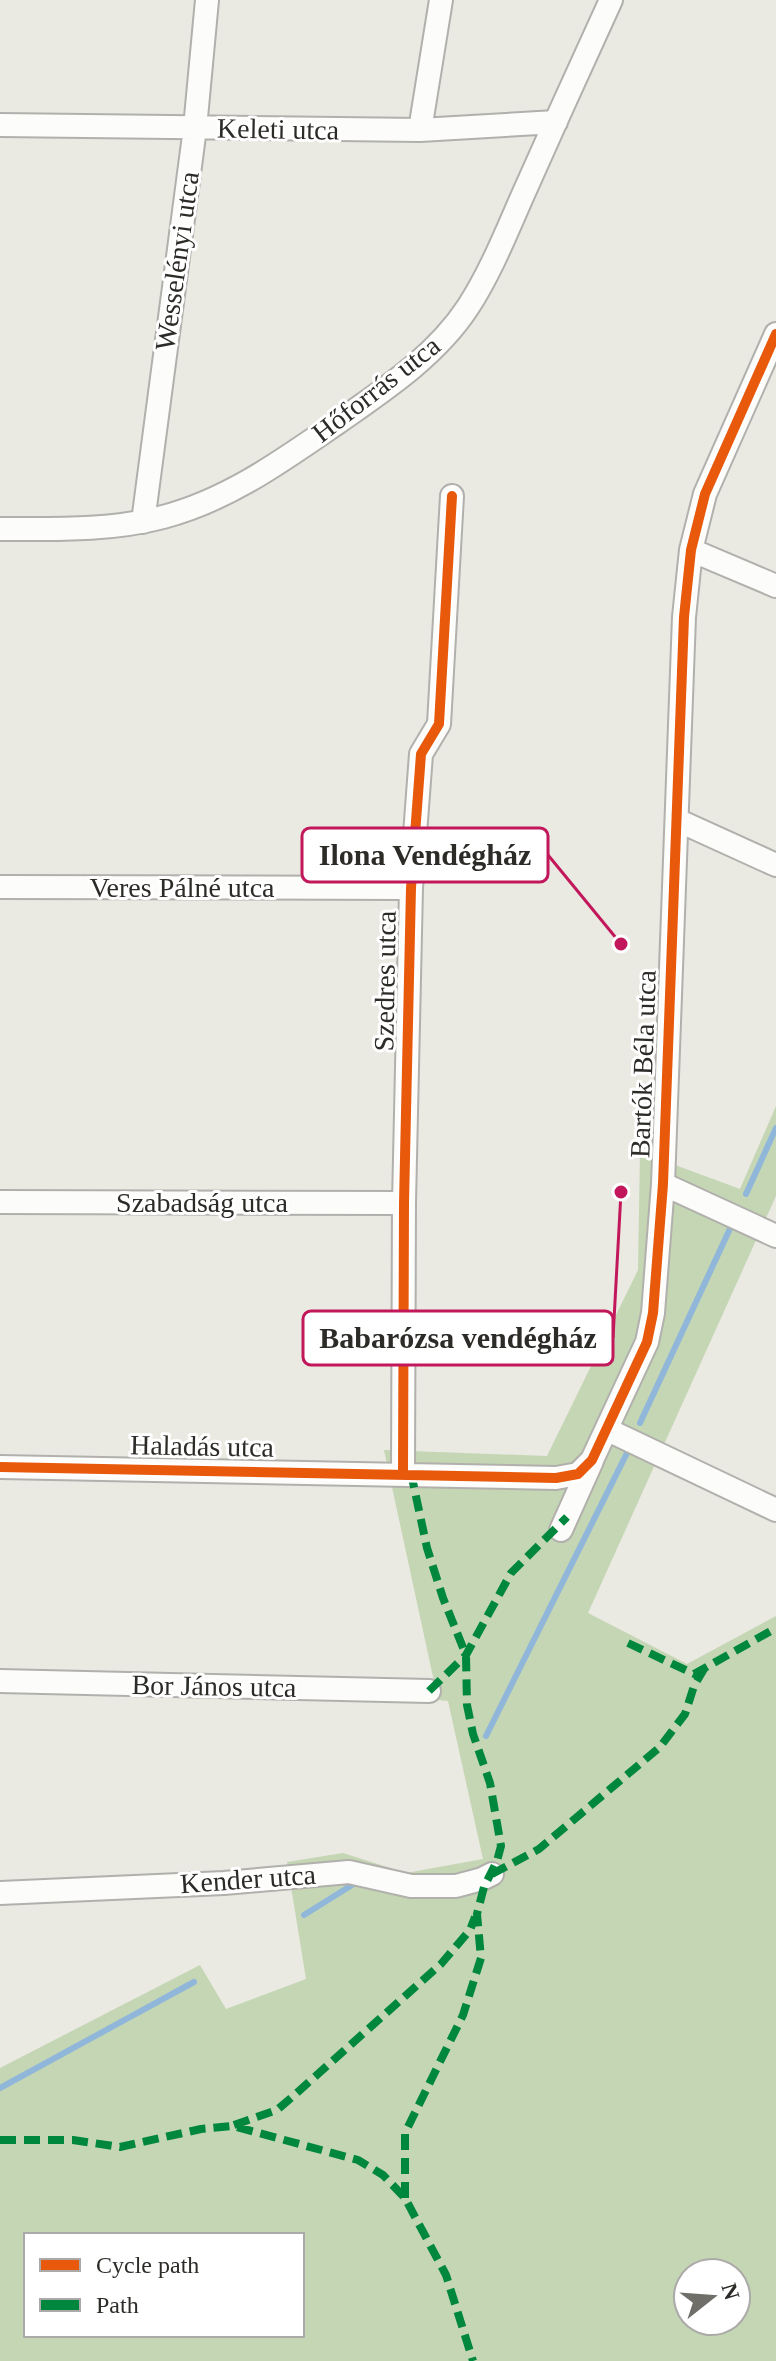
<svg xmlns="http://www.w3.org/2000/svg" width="776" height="2361" font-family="Georgia,serif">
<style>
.green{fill:#c4d6b4;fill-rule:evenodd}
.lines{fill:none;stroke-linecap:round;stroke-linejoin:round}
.stream{stroke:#90b7da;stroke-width:6}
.street-casing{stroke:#b1b0ac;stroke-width:26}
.street{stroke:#fcfcfb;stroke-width:22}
.quiet{stroke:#00873e;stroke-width:8;stroke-dasharray:16 8;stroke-linecap:butt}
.cycleway-casing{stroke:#fff;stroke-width:15}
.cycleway{stroke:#e8590c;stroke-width:10}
.labels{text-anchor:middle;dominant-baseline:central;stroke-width:6;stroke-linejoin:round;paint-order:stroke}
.street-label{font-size:28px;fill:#2d2b27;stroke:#fff}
.leader{fill:none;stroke:#c2185b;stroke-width:3}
.callout-dot{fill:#c2185b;stroke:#fff;stroke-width:3}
.callout{fill:#fff;stroke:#c2185b;stroke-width:3}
.callout-label{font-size:30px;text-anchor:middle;font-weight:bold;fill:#2d2b27}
</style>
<rect width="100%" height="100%" fill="#eae9e2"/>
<path class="green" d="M776,1106V1196L588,1613L687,1664L776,1616V2361H0V2068L200,1965L226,2009L306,1979L287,1862L343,1853L406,1873L483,1859L448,1701L438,1700L384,1450L547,1456L638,1270L640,1152L740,1189ZM26,2235H302V2335H26ZM688,2273H736V2321H688Z"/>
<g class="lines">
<path class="stream" d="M746,1194L776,1128
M640,1423L734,1220
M486,1736L628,1451
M304,1915L360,1880
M0,2088L194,1982"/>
<g class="street-casing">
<path id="street" d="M0,125L420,130L556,122
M420,130L441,0
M143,522L195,128L207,0
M0,529C54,529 110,531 163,517C228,500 282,461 337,423C384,390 436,356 468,307C492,270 508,228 526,188C554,125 582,63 611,0
M691,550L776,586
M677,820L776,865
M0,887L411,888
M663,1184L776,1236
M0,1202L404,1203
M608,1430L776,1510
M0,1467L556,1478L578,1474L592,1460L647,1342L653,1313L663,1184L684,617L691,550L705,494L776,334
M403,1473L404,1203L411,888L421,754L439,724L452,496
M561,1530L592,1461
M0,1681L429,1691
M0,1893L224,1883L349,1872L411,1886H456L482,1879L492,1874"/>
</g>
<use href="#street" class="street"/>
<path class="quiet" d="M628,1643L694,1674L776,1628
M429,1691L466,1655L511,1573L567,1517
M492,1874L539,1849L660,1747L685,1714L694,1686L704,1669
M234,2125L277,2110L291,2098L441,1964L470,1930L475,1917
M0,2140H73L120,2147L201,2129L233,2126L358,2160L383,2175L405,2198L446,2275L473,2361
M405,2198V2133L463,2015L481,1958L477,1914L484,1887L497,1861L501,1846L490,1783L473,1734L467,1705L466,1655L443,1598L427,1548L411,1473"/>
<g class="cycleway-casing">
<path id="cycleway" d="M0,1467L556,1478L578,1474L592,1460L647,1342L653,1313L663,1184L684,617L691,550L705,494L776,334
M403,1473L404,1203L411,888L421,754L439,724L452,496"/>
</g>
<use href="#cycleway" class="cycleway"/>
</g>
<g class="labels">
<g class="street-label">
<text transform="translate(278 129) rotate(1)">Keleti utca</text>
<text transform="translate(177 261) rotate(-82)">Wesselényi utca</text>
<text transform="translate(376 389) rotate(-38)">Hőforrás utca</text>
<text x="182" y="887">Veres Pálné utca</text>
<text transform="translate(385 981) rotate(-89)">Szedres utca</text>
<text transform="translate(643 1064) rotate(-88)">Bartók Béla utca</text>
<text x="202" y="1202">Szabadság utca</text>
<text transform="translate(202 1446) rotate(1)">Haladás utca</text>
<text transform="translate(214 1686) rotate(1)">Bor János utca</text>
<text transform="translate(248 1879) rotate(-4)">Kender utca</text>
</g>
</g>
<path class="leader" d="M621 944L548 855M621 1192L613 1338"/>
<g class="callout-dot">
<circle cx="621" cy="944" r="8"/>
<circle cx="621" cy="1192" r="8"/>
</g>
<g class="callout">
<rect x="302" y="828" width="246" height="54" rx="8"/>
<rect x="303" y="1311" width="310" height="54" rx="8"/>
</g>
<g class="callout-label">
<text x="425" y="865">Ilona Vendégház</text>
<text x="458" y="1348">Babarózsa vendégház</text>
</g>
<rect x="24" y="2233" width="280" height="104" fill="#ffffff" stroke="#abaaa9" stroke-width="2"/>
<rect x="40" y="2259" width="40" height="12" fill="#e8590c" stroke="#abaaa9" stroke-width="2"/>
<text x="96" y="2273" font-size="24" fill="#2d2b27">Cycle path</text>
<rect x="40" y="2299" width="40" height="12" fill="#00873e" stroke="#abaaa9" stroke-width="2"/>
<text x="96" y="2313" font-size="24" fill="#2d2b27">Path</text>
<g transform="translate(712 2297) rotate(73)"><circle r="38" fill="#ffffff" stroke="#abaaa9" stroke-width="2"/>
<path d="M0-6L14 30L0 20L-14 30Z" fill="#6f6e68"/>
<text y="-12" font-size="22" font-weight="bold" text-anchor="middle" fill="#2d2b27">N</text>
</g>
</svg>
